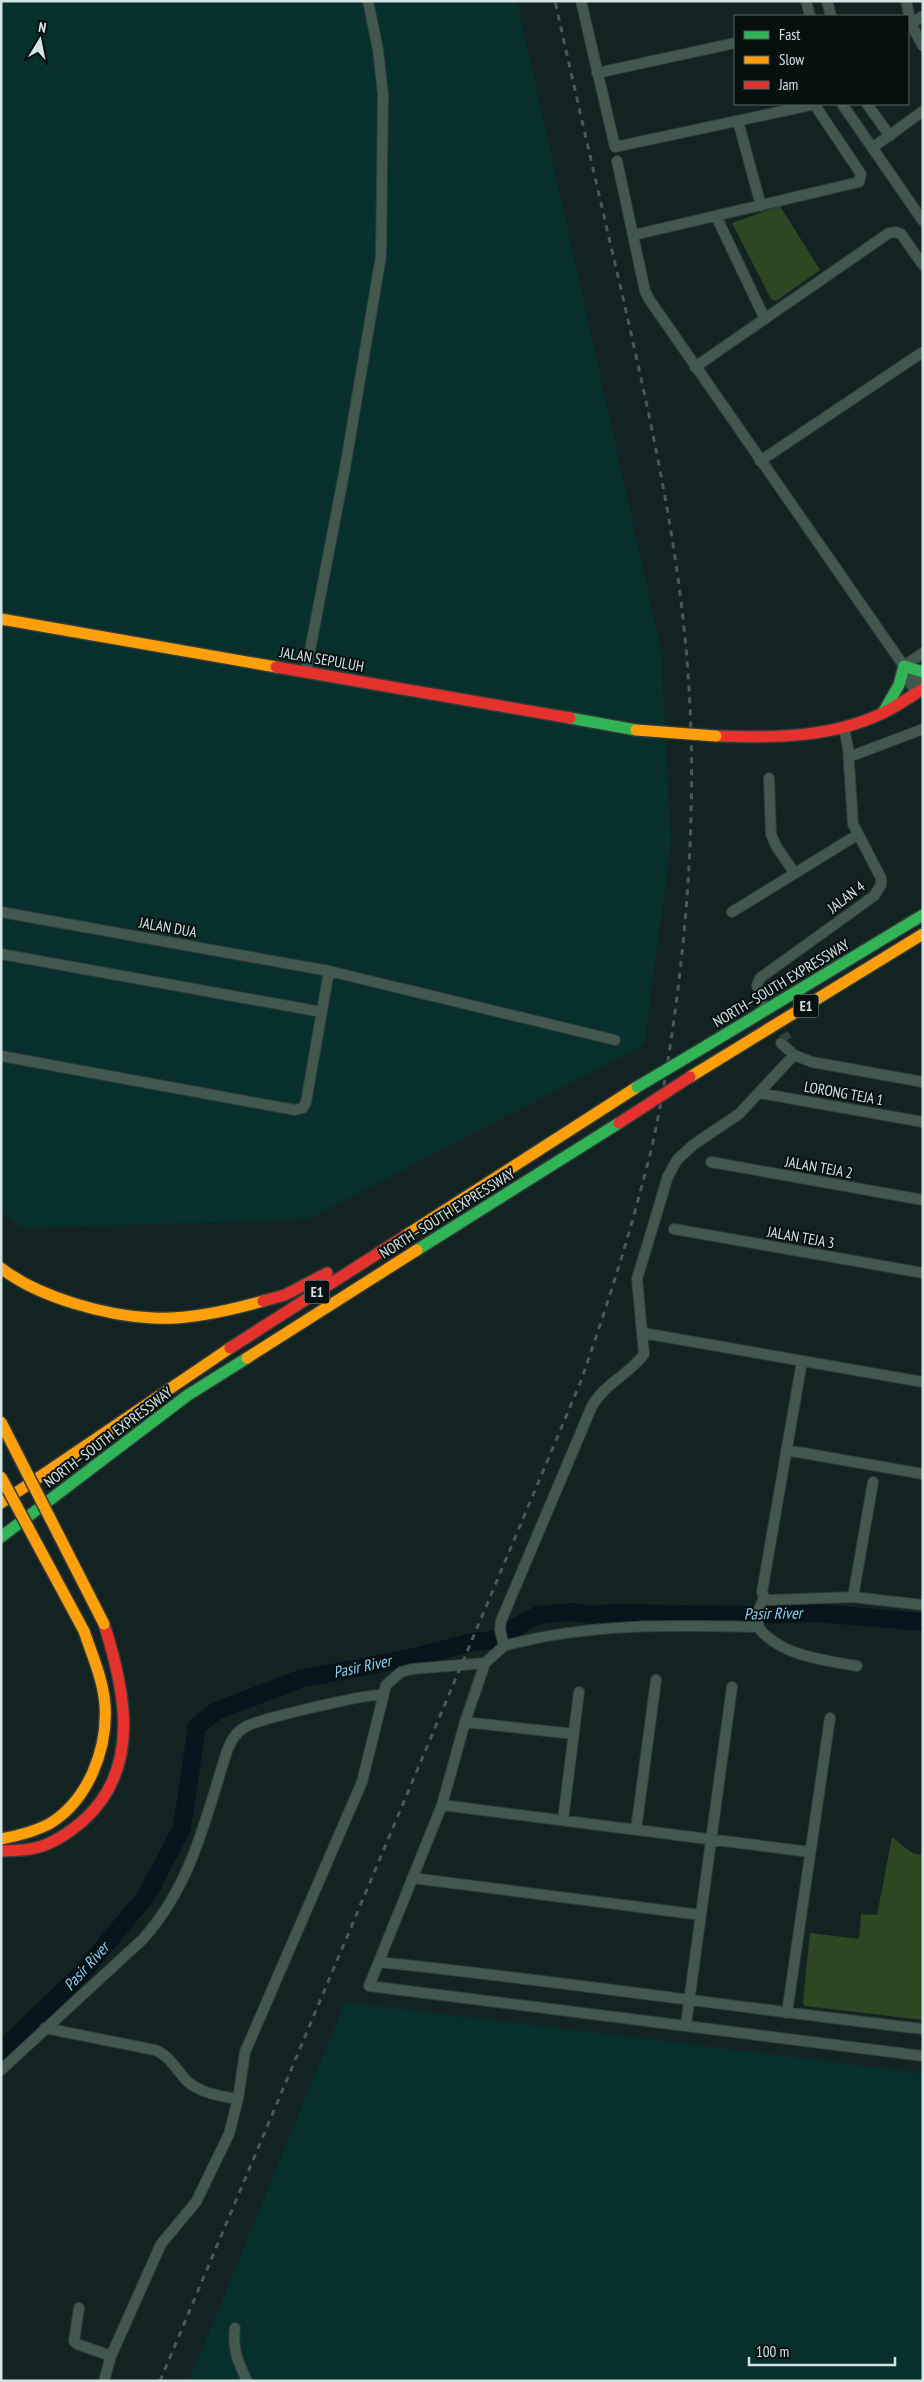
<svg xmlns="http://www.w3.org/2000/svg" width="924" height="2382" font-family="'PT Sans Narrow',sans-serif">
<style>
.built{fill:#072f2b}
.green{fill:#2c4721}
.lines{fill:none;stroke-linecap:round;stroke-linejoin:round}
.river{stroke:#07141b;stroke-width:18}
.street-tunnel{stroke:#30403e;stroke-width:10;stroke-dasharray:10 5;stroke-linecap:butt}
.street-casing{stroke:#303c3b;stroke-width:12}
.fast-casing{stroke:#303c3b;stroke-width:14}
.slow-casing{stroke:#303c3b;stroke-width:14}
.jam-casing{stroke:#303c3b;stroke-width:14}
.street{stroke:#42584e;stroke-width:10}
.fast{stroke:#30b455;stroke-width:11}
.slow{stroke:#ff9f0a;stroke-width:11}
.jam{stroke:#e5322d;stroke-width:11}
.rail{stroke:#495953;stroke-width:3;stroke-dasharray:6 6;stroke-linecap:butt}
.fast-bridge-casing{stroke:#303c3b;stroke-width:14;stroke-linecap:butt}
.slow-bridge-casing{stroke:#303c3b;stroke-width:14;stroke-linecap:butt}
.jam-bridge-casing{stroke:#303c3b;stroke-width:14;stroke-linecap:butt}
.fast-bridge{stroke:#30b455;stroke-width:11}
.slow-bridge{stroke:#ff9f0a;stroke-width:11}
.jam-bridge{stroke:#e5322d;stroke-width:11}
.labels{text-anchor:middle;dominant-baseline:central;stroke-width:4;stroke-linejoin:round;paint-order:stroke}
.shield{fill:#05100f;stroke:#96a4a3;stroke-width:1}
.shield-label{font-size:14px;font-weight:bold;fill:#d4e4e2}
.street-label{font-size:15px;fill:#d4e4e2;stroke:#05100f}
.water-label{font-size:16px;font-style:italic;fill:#8bd2f9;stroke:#05100f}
</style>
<rect width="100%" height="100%" fill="#132321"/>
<path class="built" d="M1,1H517L661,650L671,843L644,1045L309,1219L23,1228L1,1212Z
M345,2002L923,2073V2381H189Z"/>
<path class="green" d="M780,206L820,270L776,301L771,299L732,223Z
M892,1837L912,1853L923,1855V2020L805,2006L803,2002L810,1933L859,1939L861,1914L877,1915Z"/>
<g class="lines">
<path class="river" d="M1,2051L82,1973L147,1895L182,1828L197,1726L216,1711L300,1679L414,1657L473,1642L493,1640L538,1615L572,1612L594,1615L611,1613L747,1615L817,1613L923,1622"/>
<path class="street-tunnel" d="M777,1020L787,1040"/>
<g class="street-casing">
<path id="street" d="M581,1L615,147L816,104
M806,1L810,16
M827,1L831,16
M906,1L911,24L923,46
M911,24L923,16
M597,73L735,43
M842,104L923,221
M867,104L890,136
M738,121L761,206
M872,148L923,111
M617,161L645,291L649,299L908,672L916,677L923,688
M716,216L765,319
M634,235L859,182L861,174L814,104
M695,367L889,233L896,232L901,234L923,265
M760,461L923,352
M904,666L923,653
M306,671L345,468L381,256L383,94L378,50L368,1
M908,672L909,681L916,693
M849,757L923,729
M769,778L771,834L776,846L794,872
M1,912L329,971L615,1040
M732,912L857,835
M1,954L322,1012
M762,1002L757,985L760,978L874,896L881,885V878L853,824L848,748L844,727
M781,1043L794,1055L812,1062L923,1082
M794,1055L739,1114L693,1145L677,1160L668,1176L637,1279L644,1354C630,1374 605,1383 592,1406L501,1621L500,1630L504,1646L485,1663L465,1722L442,1805L369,1986L923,2056
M1,1056L295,1110L303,1108L306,1102L329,971
M759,1093L923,1122
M711,1162L923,1200
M674,1229L923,1273
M643,1333L923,1382
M802,1361L762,1592L764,1598L769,1600L853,1597L923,1605
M786,1450L923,1474
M853,1597L873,1482
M764,1598L758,1611V1627C780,1656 824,1660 857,1666
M504,1646C586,1623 673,1625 758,1627
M465,1722L574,1734
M442,1805L810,1852
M563,1820L579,1692
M636,1830L656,1680
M412,1878L701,1915
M379,1962C560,1981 741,2008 923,2029
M787,2013L830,1718
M686,2024L732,1687
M45,2028L155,2050C170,2056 175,2068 186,2080C199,2093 220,2096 238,2099
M1,2070L143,1939C192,1884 205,1820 227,1751C231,1741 235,1733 245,1727C259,1719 369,1693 383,1695
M79,2308L74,2341L77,2344L111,2356
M235,2328C232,2349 238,2362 247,2381
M104,2381L111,2356L161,2244L196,2202L229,2134L238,2099L245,2052L362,1782L386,1685L401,1672L412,1669L485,1663"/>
</g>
<g class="fast-casing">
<path id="fast" d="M884,711L899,685L904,666L923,672
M570,718L636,730
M706,1046L923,915
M417,1250L619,1123
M1,1537L188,1395L247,1358"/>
</g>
<g class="slow-casing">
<path id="slow" d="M1,619L276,667
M690,1077L923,934
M405,1236L637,1087
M1,1268C38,1297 106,1316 153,1318C185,1320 231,1310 263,1301
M247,1358L417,1250
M1,1503L230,1348
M1,1839C17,1836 34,1832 49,1824C88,1801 108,1749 105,1705C103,1679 92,1655 84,1631"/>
</g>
<g class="jam-casing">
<path id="jam" d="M276,667L570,718
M716,736C773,738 831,738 883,713C897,706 910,697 923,689
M263,1301L285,1295L327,1273
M230,1348L405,1236
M1,1851C12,1850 24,1851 35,1848C54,1844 70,1832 84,1820C142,1767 125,1690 104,1624"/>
</g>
<use href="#street" class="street"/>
<use href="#fast" class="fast"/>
<use href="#slow" class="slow"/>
<use href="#jam" class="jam"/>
<path class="rail" d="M160,2381L581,1381C603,1317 625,1251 642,1185C658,1129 667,1070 675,1012C690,900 696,786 688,673C679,546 651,421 623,298C600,199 577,100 555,1"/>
<g class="fast-bridge-casing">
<path id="fast-bridge" d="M637,1087L706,1046"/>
</g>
<g class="slow-bridge-casing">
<path id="slow-bridge" d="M636,730L716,736
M1,1422L104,1624
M1,1477L84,1631"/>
</g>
<g class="jam-bridge-casing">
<path id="jam-bridge" d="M619,1123L690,1077"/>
</g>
<use href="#fast-bridge" class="fast-bridge"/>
<use href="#slow-bridge" class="slow-bridge"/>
<use href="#jam-bridge" class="jam-bridge"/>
</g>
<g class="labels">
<g class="shield">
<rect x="793.5" y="994.5" width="25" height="23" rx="4"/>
<rect x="304.5" y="1280.5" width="25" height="23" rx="4"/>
</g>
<g class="shield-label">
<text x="806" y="1006">E1</text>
<text x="317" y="1292">E1</text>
</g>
<g class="street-label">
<text transform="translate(322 659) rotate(10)">JALAN SEPULUH</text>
<text transform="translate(846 897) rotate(-37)">JALAN 4</text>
<text transform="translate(168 927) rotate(10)">JALAN DUA</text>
<text transform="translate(781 983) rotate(-31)">NORTH–SOUTH EXPRESSWAY</text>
<text transform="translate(844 1093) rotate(10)">LORONG TEJA 1</text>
<text transform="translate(819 1167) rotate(10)">JALAN TEJA 2</text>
<text transform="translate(447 1213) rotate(-32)">NORTH–SOUTH EXPRESSWAY</text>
<text transform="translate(801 1237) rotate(10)">JALAN TEJA 3</text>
<text transform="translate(108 1437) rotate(-37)">NORTH–SOUTH EXPRESSWAY</text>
</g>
<g class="water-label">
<text transform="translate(773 1613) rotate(-1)">Pasir River</text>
<text transform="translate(362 1666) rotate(-12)">Pasir River</text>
<text transform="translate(86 1966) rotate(-48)">Pasir River</text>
</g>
</g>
<rect width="924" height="2382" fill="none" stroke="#d4e4e2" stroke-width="5"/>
<rect x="734" y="15" width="175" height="90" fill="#05100f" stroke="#586563"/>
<rect x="744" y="31" width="25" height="8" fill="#30b455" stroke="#586563"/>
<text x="779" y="40" font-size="15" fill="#d4e4e2">Fast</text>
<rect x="744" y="56" width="25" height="8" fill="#ff9f0a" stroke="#586563"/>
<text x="779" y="65" font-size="15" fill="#d4e4e2">Slow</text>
<rect x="744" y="81" width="25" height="8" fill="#e5322d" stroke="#586563"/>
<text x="779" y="90" font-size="15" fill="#d4e4e2">Jam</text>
<g transform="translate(40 40) rotate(10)" stroke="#05100f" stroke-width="4" paint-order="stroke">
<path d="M0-4L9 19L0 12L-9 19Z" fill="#d4e4e2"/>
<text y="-8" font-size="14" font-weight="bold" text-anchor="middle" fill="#d4e4e2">N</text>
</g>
<path d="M749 2357v8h146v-8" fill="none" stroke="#d4e4e2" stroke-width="2.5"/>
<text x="756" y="2357" font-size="15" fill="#d4e4e2" stroke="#05100f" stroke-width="4" paint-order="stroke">100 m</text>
</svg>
